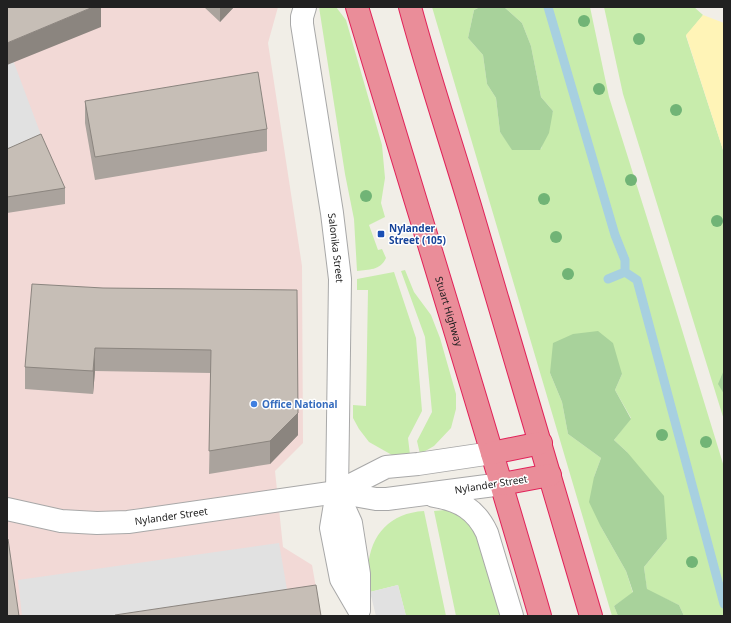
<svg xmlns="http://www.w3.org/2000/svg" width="731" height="623" font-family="'Noto Sans',sans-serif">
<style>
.commercial{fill:#f2d9d6}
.grass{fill:#c8ecac}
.forest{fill:#a8d29b}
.sand{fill:#fff4b7}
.parking{fill:#e1e1e1}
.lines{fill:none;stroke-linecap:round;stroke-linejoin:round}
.stream{stroke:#a7d0e0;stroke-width:9}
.minor-casing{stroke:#a8a8a8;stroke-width:24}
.highway-casing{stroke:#e12259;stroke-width:24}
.minor{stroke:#fff;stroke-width:22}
.highway{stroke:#ea8d99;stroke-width:22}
.tree{fill:#71b476}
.wall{fill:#aaa39d}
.shaded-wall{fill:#8b857f}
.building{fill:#c6beb6;stroke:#8b857f}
.transit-dot{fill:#1a4fb4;stroke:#fff;stroke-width:1.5}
.shop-dot{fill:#3f7fe0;stroke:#fff;stroke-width:1.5}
.labels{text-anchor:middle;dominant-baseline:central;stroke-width:3;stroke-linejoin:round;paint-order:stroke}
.transit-label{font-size:10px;font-weight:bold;fill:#164399;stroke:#fff;text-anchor:start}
.street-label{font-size:10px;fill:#212121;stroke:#fff}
.shop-label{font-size:10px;font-weight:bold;fill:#366cbe;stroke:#fff;text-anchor:start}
</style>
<rect width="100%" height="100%" fill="#f1eee7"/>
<path class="commercial" d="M7,7H278L268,43L302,266L303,443L275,471L283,547L312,565L321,616H7Z"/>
<path class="grass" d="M319,7H336L346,20L382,145L385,178L381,203L385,217L369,225L378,250L382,249L386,258C380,271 369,269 357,271L354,219L345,174Z
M432,7H480L474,10L468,38L483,55L487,84L496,98L500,132L513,150L541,149L553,111L541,97L531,46L522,23L504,7H590L609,97L675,307L724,467V616H684L679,605L647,590L644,567L667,539L627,452L614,440L631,418L615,390L622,374L550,373L562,402L568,434L601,458L594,477L601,527L626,571L633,593L614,606L618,616H612Z
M604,7H694L703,15L686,36L724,153V420L623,94Z
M405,270L414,292L431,315L440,338L456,394V409L451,428L434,446L420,454L417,441L432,412L425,337L401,271Z
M394,272L416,338L422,411L408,438L410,455H392L369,442L359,429L353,418V405L366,406L368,290H357V279Z
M445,510L457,512L477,531L504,616H456L434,511Z
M424,511L446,616H406L398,585L370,592C369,584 367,575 368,567C371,534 390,513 424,511Z"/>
<path class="forest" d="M480,7H504L522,23L531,46L541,97L553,111L549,133L540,150H512L500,132L496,98L487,84L483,55L468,38L474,10Z
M598,331L613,343L622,374L615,390L631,419L614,440L627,452L664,496L667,539L644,567L647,589L679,605L684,616H618L614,606L633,592L626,571L601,527L589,502L594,477L601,458L568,434L562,402L550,373L553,343L573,334Z
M724,370V394L718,384Z"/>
<path class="sand" d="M703,15L724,23V153L686,35Z"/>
<path class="parking" d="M7,44L44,143L7,157Z
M279,543L289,601L197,616H22L18,580Z
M398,585L406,616H376L370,592Z"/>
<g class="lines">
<path class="stream" d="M548,7L615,235L625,260V272L608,279
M625,272L637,280L724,604"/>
<g class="minor-casing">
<g id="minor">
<path id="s1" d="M305,7L302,17V24L332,213L340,279L337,492L331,528L341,579L359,610"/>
<path d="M337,492L386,467L418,464L492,453"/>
<path d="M337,492L351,523L359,574V609"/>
<path d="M434,496C459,500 476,509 487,533L512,616"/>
<path id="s2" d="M7,509L61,521L97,523L128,522L337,492L376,499H387L502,484"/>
</g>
</g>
<g class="highway-casing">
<g id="highway">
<path id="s3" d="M357,7C418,210 481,412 540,616"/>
<path d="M410,7C428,74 450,139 470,206C511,342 551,479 591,616"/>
<path d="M492,453L541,443"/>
<path d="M502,484L550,475"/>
</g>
</g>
<use href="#minor" class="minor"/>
<use href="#highway" class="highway"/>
</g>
<g class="tree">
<circle cx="584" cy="21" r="6"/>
<circle cx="639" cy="39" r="6"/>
<circle cx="599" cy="89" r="6"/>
<circle cx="676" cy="110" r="6"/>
<circle cx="631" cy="180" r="6"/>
<circle cx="366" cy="196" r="6"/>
<circle cx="544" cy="199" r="6"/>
<circle cx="717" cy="221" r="6"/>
<circle cx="556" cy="237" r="6"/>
<circle cx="568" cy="274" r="6"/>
<circle cx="662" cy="435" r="6"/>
<circle cx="706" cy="442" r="6"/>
<circle cx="692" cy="562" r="6"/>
</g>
<path class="wall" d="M204,7H234L220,22Z
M85,101L267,129V151L95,180L85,123Z
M7,149L65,188V204L7,213Z
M103,288L297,290L298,435L270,464L209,474L211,373L95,371L93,394L25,389V367Z"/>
<path class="shaded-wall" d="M93,7H101V27L7,65V43Z
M220,7H234L220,22Z
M95,348V371L93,394V371Z
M298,413V435L270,464V441Z"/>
<path class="building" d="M7,7H93L7,43Z
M258,72L267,129L95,157L85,101Z
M41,134L65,188L7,197V149Z
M32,284L103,288L297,290L298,413L270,441L209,451L211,350L95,348L93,371L25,367Z
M7,539H8L19,616H7Z
M316,585L321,616H115V615Z"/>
<rect class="transit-dot" x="377" y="230" width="8" height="8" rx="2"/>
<circle class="shop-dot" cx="254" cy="404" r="4"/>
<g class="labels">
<g class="transit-label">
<text x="389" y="228">Nylander<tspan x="389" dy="12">Street (105)</tspan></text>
</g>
<g class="street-label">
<text stroke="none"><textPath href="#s1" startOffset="244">Salonika Street</textPath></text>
<text stroke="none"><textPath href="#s3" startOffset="318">Stuart Highway</textPath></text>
<text transform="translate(491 484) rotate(-9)">Nylander Street</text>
<text stroke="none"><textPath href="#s2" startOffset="166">Nylander Street</textPath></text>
</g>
<g class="shop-label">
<text x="262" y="404">Office National</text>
</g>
</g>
<rect width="731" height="623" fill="none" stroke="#212121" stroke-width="16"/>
</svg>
